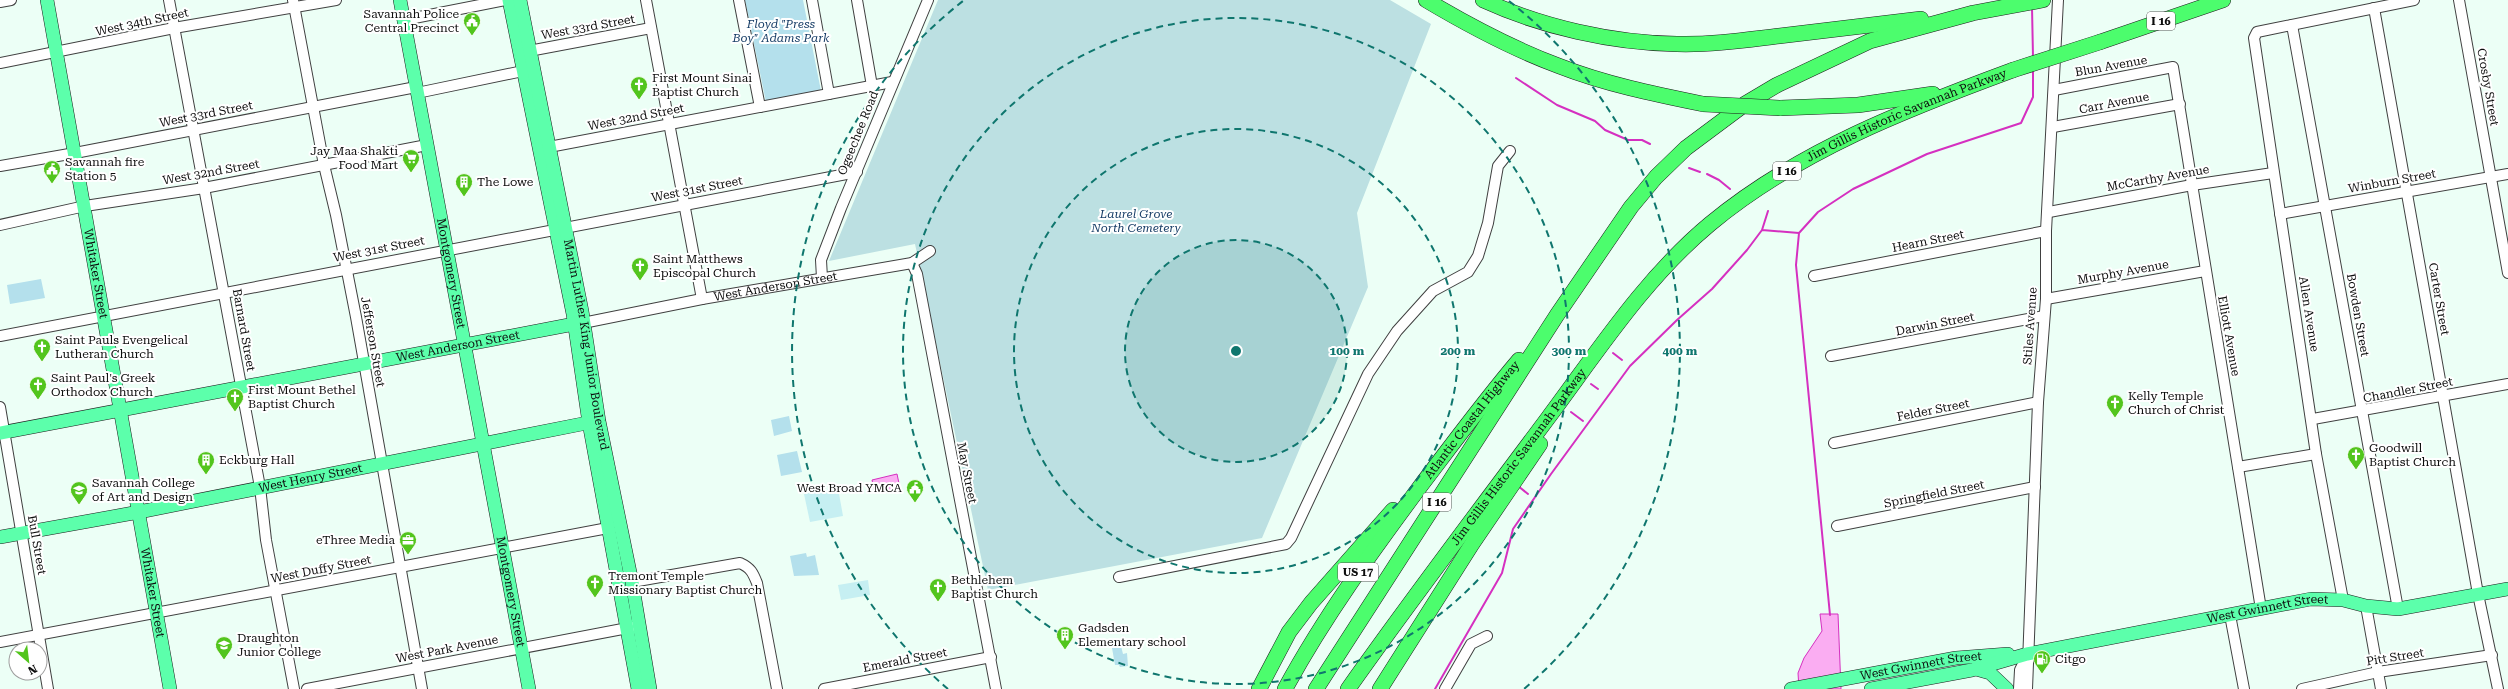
<svg xmlns="http://www.w3.org/2000/svg" width="2508" height="689" font-family="'Roboto Serif',serif">
<style>
.green{fill:#b4e0ec}
.cemetery{fill:#bce0e2}
.pitch{fill:#c6eff2}
.water{fill:#faadf2;stroke:#d530c0}
.lines{fill:none;stroke-linecap:round;stroke-linejoin:round}
.stream{stroke:#d530c0;stroke-width:2}
.minor-casing{stroke:#404040;stroke-width:12}
.major-casing{stroke:#1e1e1e;stroke-width:14}
.highway-casing{stroke:#1e1e1e;stroke-width:16}
.minor{stroke:#fff;stroke-width:10}
.major{stroke:#5cffab;stroke-width:13}
.highway{stroke:#4cfd6d;stroke-width:15}
.highway-bridge-casing{stroke:#1e1e1e;stroke-width:16;stroke-linecap:butt}
.highway-bridge{stroke:#4cfd6d;stroke-width:15}
.ring{fill:none;stroke:#0f766e;stroke-width:2;stroke-dasharray:7 5}
.labels{text-anchor:middle;dominant-baseline:central;stroke-width:4;stroke-linejoin:round;paint-order:stroke}
.shield{fill:#fff;stroke:#565656;stroke-width:1}
.shield-label{font-size:11px;font-weight:bold;fill:#0d0d0d}
.poi-label{font-size:12px;fill:#0d0d0d;stroke:#fff;text-anchor:start}
.street-label{font-size:12px;fill:#0d0d0d;stroke:#fff}
.park-label{font-size:12px;font-style:italic;fill:#193f68;stroke:#fff}
.centre{fill:#0f766e;stroke:#fff;stroke-width:2}
.ring-label{font-size:12px;text-anchor:middle;font-weight:bold;fill:#0f766e;stroke:#fff;stroke-width:4;stroke-linejoin:round;paint-order:stroke}
</style>
<rect width="100%" height="100%" fill="#ecfff6"/>
<path class="green" d="M745,0H803L821,91L766,102Z
M41,279L45,298L10,304L7,285Z
M789,416L792,431L774,436L771,420Z
M797,451L802,472L781,476L777,455Z
M806,553L807,557L815,555L819,575L794,576L790,556Z
M1121,646L1123,654L1127,653L1128,666L1120,667L1119,665H1115L1112,648Z"/>
<path class="cemetery" d="M938,0H1390L1431,24L1357,213L1368,287L1262,538L988,590L915,244L829,261Z"/>
<path class="pitch" d="M838,488L843,516L810,522L804,494Z
M868,580L870,595L841,600L838,585Z"/>
<path class="water" d="M897,474L900,488L875,493L872,480Z
M1820,614H1838L1841,689H1799L1798,673L1804,658L1822,631Z"/>
<g class="lines">
<path class="stream" d="M2032,7L2033,57
M1516,78L1557,105L1595,121L1605,130L1628,140H1642L1650,144
M1689,168L1700,172
M1707,174L1719,180L1730,189
M1762,230L1768,211
M1613,353L1622,360
M1591,384L1598,389
M1571,412L1583,421
M1518,486L1528,494
M1830,615L1796,265L1799,233L1818,212L1853,189L1927,154L2021,123L2033,97V69
M1435,689L1502,573L1513,529L1551,474L1630,366L1677,320L1712,289L1747,250L1762,230L1799,233"/>
<g class="minor-casing">
<g id="minor">
<path d="M169,0L260,487L266,540L294,689"/>
<path d="M293,0L324,165L336,215L356,317L422,689"/>
<path d="M646,0L702,299"/>
<path d="M739,0L760,107"/>
<path d="M812,0L829,94"/>
<path d="M857,0L872,86"/>
<path d="M2459,0L2508,273"/>
<path d="M0,2L11,0"/>
<path d="M2374,8L2478,594L2498,689"/>
<path d="M404,20L505,0"/>
<path d="M2292,25L2398,609"/>
<path d="M529,51L651,28"/>
<path d="M0,63L174,28L336,0"/>
<path d="M2054,90L2173,67L2261,609"/>
<path d="M417,93L523,71"/>
<path d="M2053,127L2180,104"/>
<path d="M549,147L892,82"/>
<path d="M0,166L75,153L416,87"/>
<path d="M2049,212L2192,185L2273,173"/>
<path d="M2280,214L2508,174"/>
<path d="M0,225L85,206L204,188L427,145"/>
<path d="M912,263L917,274L996,689"/>
<path d="M1814,276L2046,231"/>
<path d="M822,278L821,260L841,208L928,0"/>
<path d="M2046,299L2205,271"/>
<path id="s1" d="M578,324L702,299L912,263L930,251"/>
<path d="M0,336L857,172"/>
<path d="M1831,356L2044,316"/>
<path d="M0,407L48,689"/>
<path d="M2313,419L2508,384"/>
<path d="M1834,443L2038,402"/>
<path d="M2238,467L2316,454"/>
<path d="M1837,526L2035,487"/>
<path d="M1119,577L1286,544L1291,538L1368,374L1397,331L1433,291L1468,272L1478,256L1488,223L1498,166L1510,151"/>
<path d="M632,582L740,563C751,568 753,573 757,583L777,689"/>
<path d="M2343,600L2316,454L2254,38L2257,32L2414,0"/>
<path d="M2366,606L2381,689"/>
<path d="M2230,615L2244,689"/>
<path d="M0,642L608,528"/>
<path d="M307,689L633,627"/>
<path d="M824,689L991,657"/>
<path d="M1445,689L1471,644L1487,636"/>
<path d="M2019,689L2020,670L2027,656"/>
<path d="M2027,689L2038,402L2046,299V231L2058,0"/>
<path d="M2302,689L2378,672L2492,655"/>
</g>
</g>
<g class="major-casing">
<g id="major">
<path id="s2" d="M47,0L170,689"/>
<path id="s3" d="M400,0L529,689"/>
<path d="M509,0L573,314L589,423L638,689"/>
<path id="s4" d="M520,0L582,311L599,421L632,582L650,689"/>
<path id="s5" d="M0,433L574,324"/>
<path id="s6" d="M0,537L139,512L597,421"/>
<path d="M1976,669L1990,673L2007,689"/>
<path id="s7" d="M1791,689L1956,658L2008,654"/>
<path id="s8" d="M1871,689L1972,670L2027,654L2311,599L2343,600L2366,606L2398,609L2508,589"/>
</g>
</g>
<g class="highway-casing">
<g id="highway">
<path d="M1426,0C1468,25 1513,49 1559,66C1605,84 1654,94 1703,104"/>
<path d="M1483,0C1542,27 1612,43 1677,44C1711,45 1745,40 1779,36C1826,30 1874,25 1921,19"/>
<path d="M2100,42L2223,0"/>
<path d="M1780,108L1858,105L1933,94"/>
<path d="M1259,689L1289,632L1311,603L1393,510"/>
<path id="s9" d="M1285,689C1324,617 1373,550 1422,484C1454,442 1485,400 1519,360"/>
<path d="M1316,689L1557,315L1631,207L1656,177L1686,148L1745,104L1777,85L1870,41L1973,13L2043,0"/>
<path id="s10" d="M1348,689C1413,597 1481,508 1548,418C1598,351 1645,278 1710,224C1798,151 1907,109 2013,70"/>
<path d="M1380,689L1472,544L1540,444"/>
</g>
</g>
<use href="#minor" class="minor"/>
<use href="#major" class="major"/>
<use href="#highway" class="highway"/>
<g class="highway-bridge-casing">
<path id="highway-bridge" d="M2013,70L2100,42
M1703,104L1780,108"/>
</g>
<use href="#highway-bridge" class="highway-bridge"/>
</g>
<circle cx="1236" cy="351" r="111" fill="#0f766e" fill-opacity=".12"/>
<g class="ring">
<circle cx="1236" cy="351" r="111"/>
<circle cx="1236" cy="351" r="222"/>
<circle cx="1236" cy="351" r="333"/>
<path d="M948 689A444 444 0 0 1 963 1M1509 1A444 444 0 0 1 1524 689"/>
</g>
<defs>
<g id="civic-pin" transform="scale(0.9)"><path d="M0 17L-7.5 6A9.5 9.5 0 1 1 7.5 6Z" fill="#52c51d" stroke="#fff"/><path d="M-.6-6.5H3V-4.5H.6V-3L4-1V1h2V6H-6V1h2V-1L-.6-3ZM-1.2 2.5V6h2.4V2.5Z" fill="#fff"/></g>
<g id="church-pin" transform="scale(0.9)"><path d="M0 17L-7.5 6A9.5 9.5 0 1 1 7.5 6Z" fill="#52c51d" stroke="#fff"/><path d="M-1.2-6h2.4v3.5h3.3v2.4h-3.3V6h-2.4V-.1h-3.3v-2.4h3.3Z" fill="#fff"/></g>
<g id="supermarket-pin" transform="scale(0.9)"><path d="M0 17L-7.5 6A9.5 9.5 0 1 1 7.5 6Z" fill="#52c51d" stroke="#fff"/><path d="M-6-5.5h2.5l.6 2H6L4.5 2H-2.5L-4.4-4H-6ZM-1.5 3.2a1.3 1.3 0 1 0 .1 0ZM3 3.2a1.3 1.3 0 1 0 .1 0Z" fill="#fff"/></g>
<g id="building-pin" transform="scale(0.9)"><path d="M0 17L-7.5 6A9.5 9.5 0 1 1 7.5 6Z" fill="#52c51d" stroke="#fff"/><path d="M-4-6H4V6H1V3H-1V6H-4ZM-2.5-4.3h1.7v1.8h-1.7ZM.8-4.3h1.7v1.8H.8ZM-2.5-1h1.7V.8h-1.7ZM.8-1h1.7V.8H.8Z" fill="#fff"/></g>
<g id="university-pin" transform="scale(0.9)"><path d="M0 17L-7.5 6A9.5 9.5 0 1 1 7.5 6Z" fill="#52c51d" stroke="#fff"/><path d="M0-5L7-2L0 1L-7-2ZM-4 1L0 2.5L4 1V4Q0 6-4 4Z" fill="#fff"/></g>
<g id="office-pin" transform="scale(0.9)"><path d="M0 17L-7.5 6A9.5 9.5 0 1 1 7.5 6Z" fill="#52c51d" stroke="#fff"/><path d="M-6-3h4V-5.5h4V-3h4V5H-6ZM-1-4.5V-3h2v-1.5ZM-6 0V1H6V0Z" fill="#fff"/></g>
<g id="school-pin" transform="scale(0.9)"><path d="M0 17L-7.5 6A9.5 9.5 0 1 1 7.5 6Z" fill="#52c51d" stroke="#fff"/><path d="M0-5L7-2L0 1L-7-2ZM-4 1L0 2.5L4 1V4Q0 6-4 4Z" fill="#fff"/></g>
<g id="fuel-pin" transform="scale(0.9)"><path d="M0 17L-7.5 6A9.5 9.5 0 1 1 7.5 6Z" fill="#52c51d" stroke="#fff"/><path d="M-5.5-6h7V0h2V4h1.3V-2.5L3-4.5l.8-.8L6-3V5H2.5V1h-1V6h-7ZM-4.2-4.7v3.2H.2V-4.7Z" fill="#fff"/></g>
</defs>
<g fill-rule="evenodd">
<use href="#civic-pin" x="472" y="21"/>
<use href="#church-pin" x="639" y="85"/>
<use href="#supermarket-pin" x="411" y="158"/>
<use href="#civic-pin" x="52" y="169"/>
<use href="#building-pin" x="464" y="182"/>
<use href="#church-pin" x="640" y="266"/>
<use href="#church-pin" x="42" y="347"/>
<use href="#church-pin" x="38" y="385"/>
<use href="#church-pin" x="235" y="397"/>
<use href="#church-pin" x="2115" y="403"/>
<use href="#church-pin" x="2356" y="455"/>
<use href="#building-pin" x="206" y="460"/>
<use href="#civic-pin" x="915" y="488"/>
<use href="#university-pin" x="79" y="490"/>
<use href="#office-pin" x="408" y="540"/>
<use href="#church-pin" x="595" y="583"/>
<use href="#church-pin" x="938" y="587"/>
<use href="#building-pin" x="1065" y="635"/>
<use href="#school-pin" x="224" y="645"/>
<use href="#fuel-pin" x="2042" y="659"/>
</g>
<g class="labels">
<g class="shield">
<rect x="2147" y="12" width="28" height="18" rx="3"/>
<rect x="1773" y="162" width="28" height="18" rx="3"/>
<rect x="1423" y="493" width="28" height="18" rx="3"/>
<rect x="1338" y="563" width="40" height="18" rx="3"/>
</g>
<g class="shield-label">
<text x="2161" y="21">I 16</text>
<text x="1787" y="171">I 16</text>
<text x="1437" y="502">I 16</text>
<text x="1358" y="572">US 17</text>
</g>
<g class="poi-label">
<text x="459" y="14" text-anchor="end">Savannah Police<tspan x="459" dy="14">Central Precinct</tspan></text>
<text x="652" y="78">First Mount Sinai<tspan x="652" dy="14">Baptist Church</tspan></text>
<text x="398" y="151" text-anchor="end">Jay Maa Shakti<tspan x="398" dy="14">Food Mart</tspan></text>
<text x="65" y="162">Savannah fire<tspan x="65" dy="14">Station 5</tspan></text>
<text x="477" y="182">The Lowe</text>
<text x="653" y="259">Saint Matthews<tspan x="653" dy="14">Episcopal Church</tspan></text>
<text x="55" y="340">Saint Pauls Evengelical<tspan x="55" dy="14">Lutheran Church</tspan></text>
<text x="51" y="378">Saint Paul's Greek<tspan x="51" dy="14">Orthodox Church</tspan></text>
<text x="248" y="390">First Mount Bethel<tspan x="248" dy="14">Baptist Church</tspan></text>
<text x="2128" y="396">Kelly Temple<tspan x="2128" dy="14">Church of Christ</tspan></text>
<text x="2369" y="448">Goodwill<tspan x="2369" dy="14">Baptist Church</tspan></text>
<text x="219" y="460">Eckburg Hall</text>
<text x="92" y="483">Savannah College<tspan x="92" dy="14">of Art and Design</tspan></text>
<text x="902" y="488" text-anchor="end">West Broad YMCA</text>
<text x="395" y="540" text-anchor="end">eThree Media</text>
<text x="608" y="576">Tremont Temple<tspan x="608" dy="14">Missionary Baptist Church</tspan></text>
<text x="951" y="580">Bethlehem<tspan x="951" dy="14">Baptist Church</tspan></text>
<text x="1078" y="628">Gadsden<tspan x="1078" dy="14">Elementary school</tspan></text>
<text x="237" y="638">Draughton<tspan x="237" dy="14">Junior College</tspan></text>
<text x="2055" y="659">Citgo</text>
</g>
<g class="street-label">
<text transform="translate(142 22) rotate(-12)">West 34th Street</text>
<text transform="translate(588 27) rotate(-10)">West 33rd Street</text>
<text transform="translate(2111 66) rotate(-10)">Blun Avenue</text>
<text transform="translate(2488 87) rotate(80)">Crosby Street</text>
<text transform="translate(2114 103) rotate(-11)">Carr Avenue</text>
<text transform="translate(206 114) rotate(-11)">West 33rd Street</text>
<text transform="translate(636 117) rotate(-11)">West 32nd Street</text>
<text stroke="none"><textPath href="#s10" startOffset="816">Jim Gillis Historic Savannah Parkway</textPath></text>
<text transform="translate(858 133) rotate(-68)">Ogeechee Road</text>
<text transform="translate(211 172) rotate(-10)">West 32nd Street</text>
<text transform="translate(2158 178) rotate(-10)">McCarthy Avenue</text>
<text transform="translate(2392 181) rotate(-10)">Winburn Street</text>
<text transform="translate(697 189) rotate(-11)">West 31st Street</text>
<text transform="translate(1928 241) rotate(-11)">Hearn Street</text>
<text transform="translate(379 249) rotate(-11)">West 31st Street</text>
<text transform="translate(2123 272) rotate(-10)">Murphy Avenue</text>
<text stroke="none"><textPath href="#s2" startOffset="278">Whitaker Street</textPath></text>
<text stroke="none"><textPath href="#s3" startOffset="278">Montgomery Street</textPath></text>
<text stroke="none"><textPath href="#s1" startOffset="201">West Anderson Street</textPath></text>
<text transform="translate(2439 299) rotate(80)">Carter Street</text>
<text transform="translate(2309 314) rotate(81)">Allen Avenue</text>
<text transform="translate(2358 315) rotate(80)">Bowden Street</text>
<text transform="translate(1935 324) rotate(-11)">Darwin Street</text>
<text transform="translate(2030 326) rotate(-86)">Stiles Avenue</text>
<text transform="translate(244 330) rotate(80)">Barnard Street</text>
<text transform="translate(2229 336) rotate(80)">Elliott Avenue</text>
<text transform="translate(373 342) rotate(80)">Jefferson Street</text>
<text stroke="none"><textPath href="#s4" startOffset="351">Martin Luther King Junior Boulevard</textPath></text>
<text stroke="none"><textPath href="#s5" startOffset="466">West Anderson Street</textPath></text>
<text transform="translate(2408 390) rotate(-11)">Chandler Street</text>
<text transform="translate(1933 410) rotate(-11)">Felder Street</text>
<text stroke="none"><textPath href="#s9" startOffset="328">Atlantic Coastal Highway</textPath></text>
<text stroke="none"><textPath href="#s10" startOffset="288">Jim Gillis Historic Savannah Parkway</textPath></text>
<text transform="translate(967 473) rotate(79)">May Street</text>
<text stroke="none"><textPath href="#s6" startOffset="316">West Henry Street</textPath></text>
<text transform="translate(1934 494) rotate(-11)">Springfield Street</text>
<text transform="translate(37 545) rotate(80)">Bull Street</text>
<text transform="translate(321 569) rotate(-11)">West Duffy Street</text>
<text stroke="none"><textPath href="#s3" startOffset="602">Montgomery Street</textPath></text>
<text stroke="none"><textPath href="#s2" startOffset="602">Whitaker Street</textPath></text>
<text stroke="none"><textPath href="#s8" startOffset="405">West Gwinnett Street</textPath></text>
<text transform="translate(447 649) rotate(-11)">West Park Avenue</text>
<text transform="translate(2395 657) rotate(-9)">Pitt Street</text>
<text transform="translate(905 660) rotate(-11)">Emerald Street</text>
<text stroke="none"><textPath href="#s7" startOffset="132">West Gwinnett Street</textPath></text>
</g>
<g class="park-label">
<text x="781" y="24">Floyd "Press<tspan x="781" dy="14">Boy" Adams Park</tspan></text>
<text x="1136" y="214">Laurel Grove<tspan x="1136" dy="14">North Cemetery</tspan></text>
</g>
</g>
<circle cx="1236" cy="351" r="6" class="centre"/>
<g class="ring-label">
<text x="1347" y="355">100 m</text>
<text x="1458" y="355">200 m</text>
<text x="1569" y="355">300 m</text>
<text x="1680" y="355">400 m</text>
</g>
<g transform="translate(28 661) rotate(152)"><circle r="19" fill="#ffffff" stroke="#9e9e9e"/>
<path d="M0-3L7 15L0 10L-7 15Z" fill="#52c51d"/>
<text y="-6" font-size="11" font-weight="bold" text-anchor="middle" fill="#0d0d0d">N</text>
</g>
</svg>
